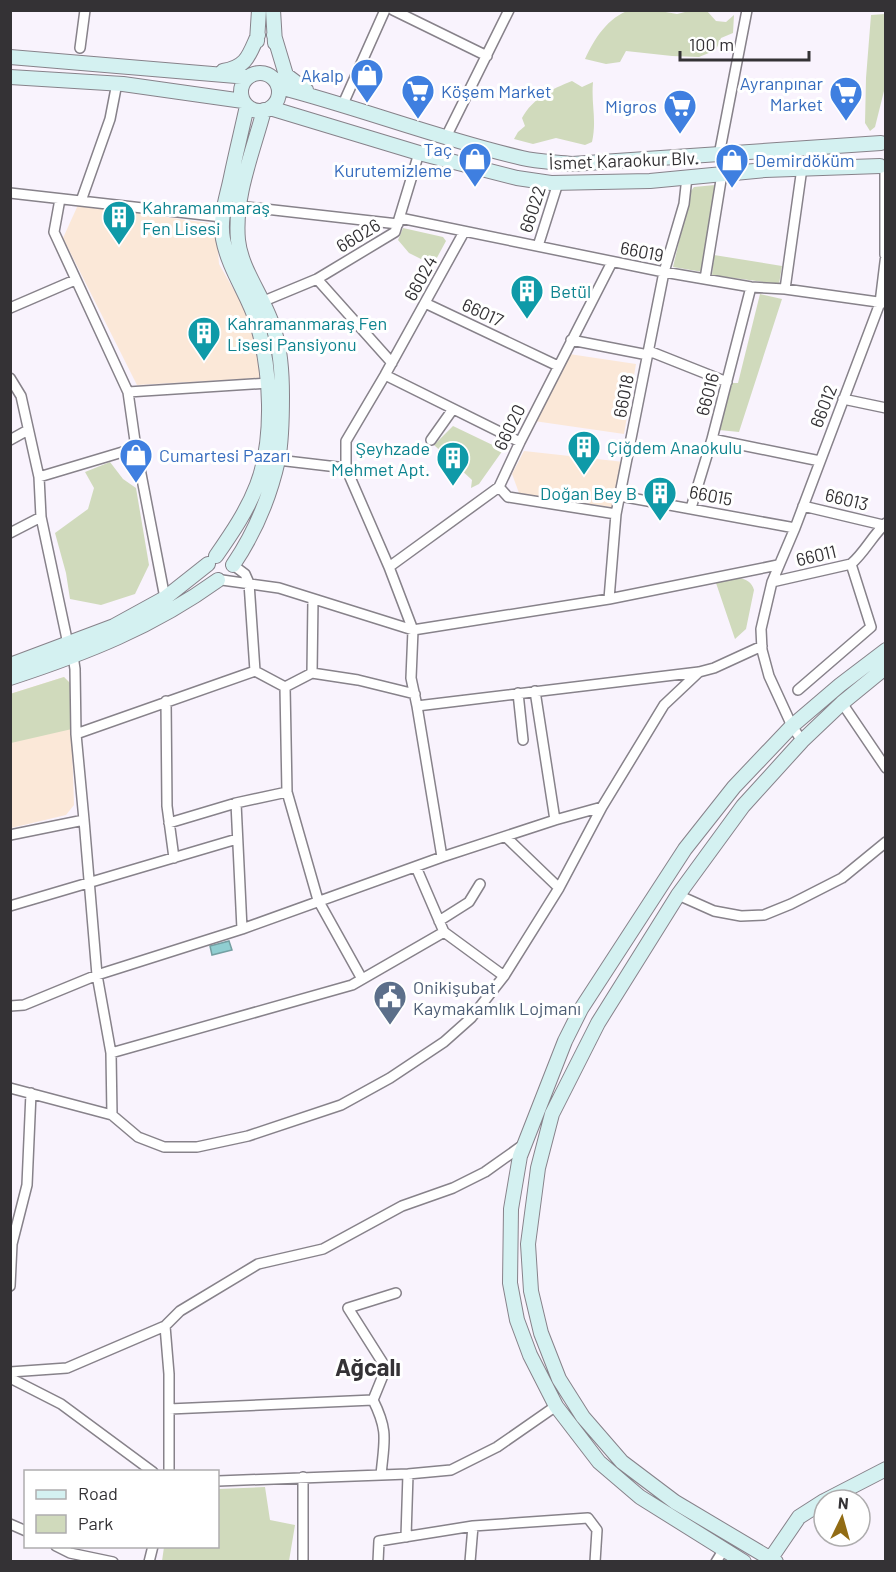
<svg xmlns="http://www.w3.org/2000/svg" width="896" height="1572" font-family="Barlow,sans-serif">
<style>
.education{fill:#fbe8d8}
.green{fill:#d0dabc}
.water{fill:#90ced1;stroke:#749fa2;stroke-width:1.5}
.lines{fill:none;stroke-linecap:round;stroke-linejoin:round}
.street-casing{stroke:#87828a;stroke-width:12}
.secondary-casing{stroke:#87828a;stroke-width:16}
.street{stroke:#fff;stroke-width:9}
.secondary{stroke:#d4f1f1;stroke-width:14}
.labels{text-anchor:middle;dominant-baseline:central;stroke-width:6;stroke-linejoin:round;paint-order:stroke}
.shop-label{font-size:18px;fill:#366cbe;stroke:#fff;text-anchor:end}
.street-label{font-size:18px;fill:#343235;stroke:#fff}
.culture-label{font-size:18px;fill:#0d838f;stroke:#fff;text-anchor:start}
.service-label{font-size:18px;fill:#4e5e75;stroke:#fff;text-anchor:start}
.district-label{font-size:24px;font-weight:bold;fill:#343235;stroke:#fff}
</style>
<rect width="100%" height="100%" fill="#f9f3fd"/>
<path class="education" d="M78,205L216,224L219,264L243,306L256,336L262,378L137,385L63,238Z
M569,354L636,364L624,434L534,421Z
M524,451L624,462L617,508L519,493L512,474Z
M64,677L70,683L74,805L66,815L11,828L10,694Z"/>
<path class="green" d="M630,10L660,11L677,14L689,11H707L716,21L726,22L734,15L733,33L721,38L716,50L699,57L672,56L626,51L620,62L606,64L585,59C594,39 608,17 630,10Z
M885,14V87L875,127L870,131L865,123L866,78L871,15Z
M572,81L582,87L593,82C591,105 597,119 592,142L585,145L556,138L533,144L514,139L518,132L525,126L522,118C533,98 552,89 572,81Z
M715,185L703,272L673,267L691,191L694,187Z
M403,228L443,237L446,241L433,265L409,253L398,240Z
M714,255L782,266L779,284L712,275Z
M760,294L782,299L739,432L719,430L732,383H738Z
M453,426L503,450L479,484L471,488L472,480L434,445Z
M110,462L123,479L136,488L149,565L135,594L101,605L70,599L66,573L55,533L88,509L94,488L85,472Z
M739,578C746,579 752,582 754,590L746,629L735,639L716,583Z
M64,677L70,683L72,729L11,743L10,694Z
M265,1487L270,1520L295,1525L289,1561H162L164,1547L218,1546V1489Z"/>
<path class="water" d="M229,941L232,950L212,955L210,946Z"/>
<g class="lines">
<g class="street-casing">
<path id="street" d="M393,10L487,56
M80,48L85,10
M343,104L385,10
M446,137L509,10
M719,155L747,10
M885,170V255
M10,193L222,217
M60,199L54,232L128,392L136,448L165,598
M81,201L110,119L117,83
M238,206L398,224
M400,218L664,272L751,287L785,289L885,303
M538,246L558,183
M317,279L392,363
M705,279L722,174
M785,289L802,168
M264,301L317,279L395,232L419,153
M425,303L558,366
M10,308L75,280
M571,340L648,355
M649,351L727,382
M385,375L520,442
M10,378L21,396L39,477L41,517L68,644
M128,392L269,383
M843,399L886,408
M712,439L820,461
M10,440L28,430
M431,440L453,409
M278,460L346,468
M39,477L136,448
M499,487L508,497L616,514
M620,496L795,528
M803,506L883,525
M691,508L712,439L751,287
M10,533L41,517
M233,565L245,574L249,583L255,671L285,687L287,792L236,803L242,929
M389,567L499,487L520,442L612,262
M222,580L279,588L413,630L609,599L778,565
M772,582L851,564C865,552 872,536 886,523
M609,599L616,514L664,272L684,204L687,177
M73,656L75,669L76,734
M312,673L358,680L415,694
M285,687L312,673L313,599
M798,690L871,627L851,564
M518,693L523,740
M166,701L167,806L174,858
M842,703L886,768
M417,706L411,678L413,630L389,567L346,468V441L385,375L464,232
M802,741L792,726L769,676L762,650L761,629L772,582L795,528L880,303L886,254
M287,792L318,900L362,979
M84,820L97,975L111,1053L352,985L444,932L416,867
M555,820L602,807
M169,823L236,803
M10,835L84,820L76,734L255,671
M506,837L559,888
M442,857L555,820L535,691
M678,895L714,911L741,916L764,915L791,904L842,878L886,842
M10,906L237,839
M439,921L469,902L480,884
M444,932L504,976
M10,1006L24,1005L97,975L242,929L442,857L417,706L699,672L714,668L762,646
M10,1088L112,1115L111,1053
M112,1115L138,1137L164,1147H197L248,1136L341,1105L390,1078L444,1042L471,1018L504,976L559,888L602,807L664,705L699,672
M10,1286L12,1244L27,1185L31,1093
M165,1326L169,1374V1472
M10,1372L67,1368L165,1326L180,1311L258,1264L323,1249L402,1206L453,1188L485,1172L523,1145
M10,1378L61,1404L153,1472
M169,1409L373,1400
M381,1475C384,1441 389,1432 373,1400L386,1368L348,1308L396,1293
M218,1481L408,1474L451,1470L497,1447L556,1406
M10,1524L26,1531
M406,1537L408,1474
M56,1546L70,1553L113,1562
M149,1562L153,1546
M303,1562V1477
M378,1562L379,1541L473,1526L588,1518L597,1530L595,1562
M470,1562L473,1526
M716,1562L724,1549"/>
</g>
<g class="secondary-casing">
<path id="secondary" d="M273,10L275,43
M274,35L286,75L306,90
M257,41L259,10
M10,57L248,77
M223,71C247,67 249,55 258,35
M241 92a19 19 0 1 1 38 0a19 19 0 1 1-38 0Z
M10,77L123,84L243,101
M279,87C360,108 440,139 522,158C538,162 556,162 572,164L881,143
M270,108L419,153L517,178L551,183L650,181L765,170L880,166
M216,556C232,533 247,511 257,485C275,438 271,371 257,323C248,294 229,270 223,239C219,218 227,197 231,177C236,153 242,129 247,106
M233,565C254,534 270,496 278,460C282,439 282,417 282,396C282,375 281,353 275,333C267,301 241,271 238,240C234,196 253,152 264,110
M10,665L114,626L165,598L208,564
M10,678C86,653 153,627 218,580
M826,1500L886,1469
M771,1558L799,1517L824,1501
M744,1562L640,1497L599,1462L556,1406L530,1355L517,1320L510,1283L511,1209L520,1156L565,1041L581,1009L685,849L734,787L792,726L840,685L886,650
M776,1562L675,1502L622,1462L583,1417L559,1379L541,1333L531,1291L528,1244L538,1168L552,1114L598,1023L678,895L743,806L802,741L842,703L886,667"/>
</g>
<use href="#street" class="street"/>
<use href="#secondary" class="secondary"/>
</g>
<defs>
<g id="shop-pin" transform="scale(1.725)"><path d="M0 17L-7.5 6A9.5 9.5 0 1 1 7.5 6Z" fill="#3f7fe0" stroke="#fff"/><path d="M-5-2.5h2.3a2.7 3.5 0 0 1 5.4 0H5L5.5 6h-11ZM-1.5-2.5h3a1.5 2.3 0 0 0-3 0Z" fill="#fff"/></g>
<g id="supermarket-pin" transform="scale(1.725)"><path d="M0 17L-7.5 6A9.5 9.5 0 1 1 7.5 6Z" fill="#3f7fe0" stroke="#fff"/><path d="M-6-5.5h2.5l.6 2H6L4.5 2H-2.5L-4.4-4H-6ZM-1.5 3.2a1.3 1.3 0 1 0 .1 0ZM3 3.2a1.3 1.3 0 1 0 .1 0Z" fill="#fff"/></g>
<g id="building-pin" transform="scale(1.725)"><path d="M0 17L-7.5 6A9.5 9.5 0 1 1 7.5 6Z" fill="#0f9aa8" stroke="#fff"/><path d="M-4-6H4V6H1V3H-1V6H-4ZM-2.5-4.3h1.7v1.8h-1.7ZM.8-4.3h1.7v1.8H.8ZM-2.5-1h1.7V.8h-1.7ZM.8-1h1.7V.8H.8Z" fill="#fff"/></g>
<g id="civic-pin" transform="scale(1.725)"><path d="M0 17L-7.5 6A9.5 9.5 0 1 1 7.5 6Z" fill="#5c6f8a" stroke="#fff"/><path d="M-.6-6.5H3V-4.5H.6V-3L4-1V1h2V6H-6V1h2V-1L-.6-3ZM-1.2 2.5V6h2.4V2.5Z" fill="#fff"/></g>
</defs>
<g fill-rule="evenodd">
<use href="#shop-pin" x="367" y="75"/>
<use href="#supermarket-pin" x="418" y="91"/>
<use href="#supermarket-pin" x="846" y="93"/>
<use href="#supermarket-pin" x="680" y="106"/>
<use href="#shop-pin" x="475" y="159"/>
<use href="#shop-pin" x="732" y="160"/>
<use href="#building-pin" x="119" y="217"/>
<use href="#building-pin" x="527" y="291"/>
<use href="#building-pin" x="204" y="333"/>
<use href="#building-pin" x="584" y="447"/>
<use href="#shop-pin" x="136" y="455"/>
<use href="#building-pin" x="453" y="458"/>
<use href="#building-pin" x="660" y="493"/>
<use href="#civic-pin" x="390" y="997"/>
</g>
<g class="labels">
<g class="shop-label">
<text x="344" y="75">Akalp</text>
<text x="823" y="83">Ayranpınar<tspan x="823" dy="21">Market</tspan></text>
<text x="441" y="91" text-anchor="start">Köşem Market</text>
<text x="657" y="106">Migros</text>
<text x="452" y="149">Taç<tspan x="452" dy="21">Kurutemizleme</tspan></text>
<text x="755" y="160" text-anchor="start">Demirdöküm</text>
<text x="159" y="455" text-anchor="start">Cumartesi Pazarı</text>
</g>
<g class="street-label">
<text transform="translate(624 160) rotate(-2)">İsmet Karaokur Blv.</text>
<text transform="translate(532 209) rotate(-72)">66022</text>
<text transform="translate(358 235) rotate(-31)">66026</text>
<text transform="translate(642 251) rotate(11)">66019</text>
<text transform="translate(420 278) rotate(-61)">66024</text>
<text transform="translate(483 312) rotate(25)">66017</text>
<text transform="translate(707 394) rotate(-75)">66016</text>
<text transform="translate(623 396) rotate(-79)">66018</text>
<text transform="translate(823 406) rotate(-69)">66012</text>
<text transform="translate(509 427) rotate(-64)">66020</text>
<text transform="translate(711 495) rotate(11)">66015</text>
<text transform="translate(847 499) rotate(14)">66013</text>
<text transform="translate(816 555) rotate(-13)">66011</text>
</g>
<g class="culture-label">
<text x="142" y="207">Kahramanmaraş<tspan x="142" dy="21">Fen Lisesi</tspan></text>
<text x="550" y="291">Betül</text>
<text x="227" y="323">Kahramanmaraş Fen<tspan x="227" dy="21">Lisesi Pansiyonu</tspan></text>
<text x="607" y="447">Çiğdem Anaokulu</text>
<text x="430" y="448" text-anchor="end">Şeyhzade<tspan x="430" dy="21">Mehmet Apt.</tspan></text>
<text x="637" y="493" text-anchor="end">Doğan Bey B</text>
</g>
<g class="service-label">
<text x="413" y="987">Onikişubat<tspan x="413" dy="21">Kaymakamlık Lojmanı</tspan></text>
</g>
<g class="district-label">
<text x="368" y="1366">Ağcalı</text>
</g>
</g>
<rect width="896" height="1572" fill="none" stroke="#343235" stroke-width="24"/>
<rect x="24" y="1470" width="195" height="78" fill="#ffffff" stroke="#aeadae" stroke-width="1.5"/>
<rect x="36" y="1490" width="30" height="9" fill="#d4f1f1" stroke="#aeadae" stroke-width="1.5"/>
<text x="78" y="1500" font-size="18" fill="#343235">Road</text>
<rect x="36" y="1515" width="30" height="18" fill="#d0dabc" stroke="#aeadae" stroke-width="1.5"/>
<text x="78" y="1530" font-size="18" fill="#343235">Park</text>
<g transform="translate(842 1518) rotate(5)"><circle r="28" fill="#ffffff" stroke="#aeadae" stroke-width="1.5"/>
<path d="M0-4.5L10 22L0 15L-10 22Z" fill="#926c14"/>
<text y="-9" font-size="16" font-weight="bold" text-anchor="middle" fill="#343235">N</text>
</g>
<path d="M680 51v9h129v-9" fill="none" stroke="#343235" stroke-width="3"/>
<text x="689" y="51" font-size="18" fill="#343235" stroke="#ffffff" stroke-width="4.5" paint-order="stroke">100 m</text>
</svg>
